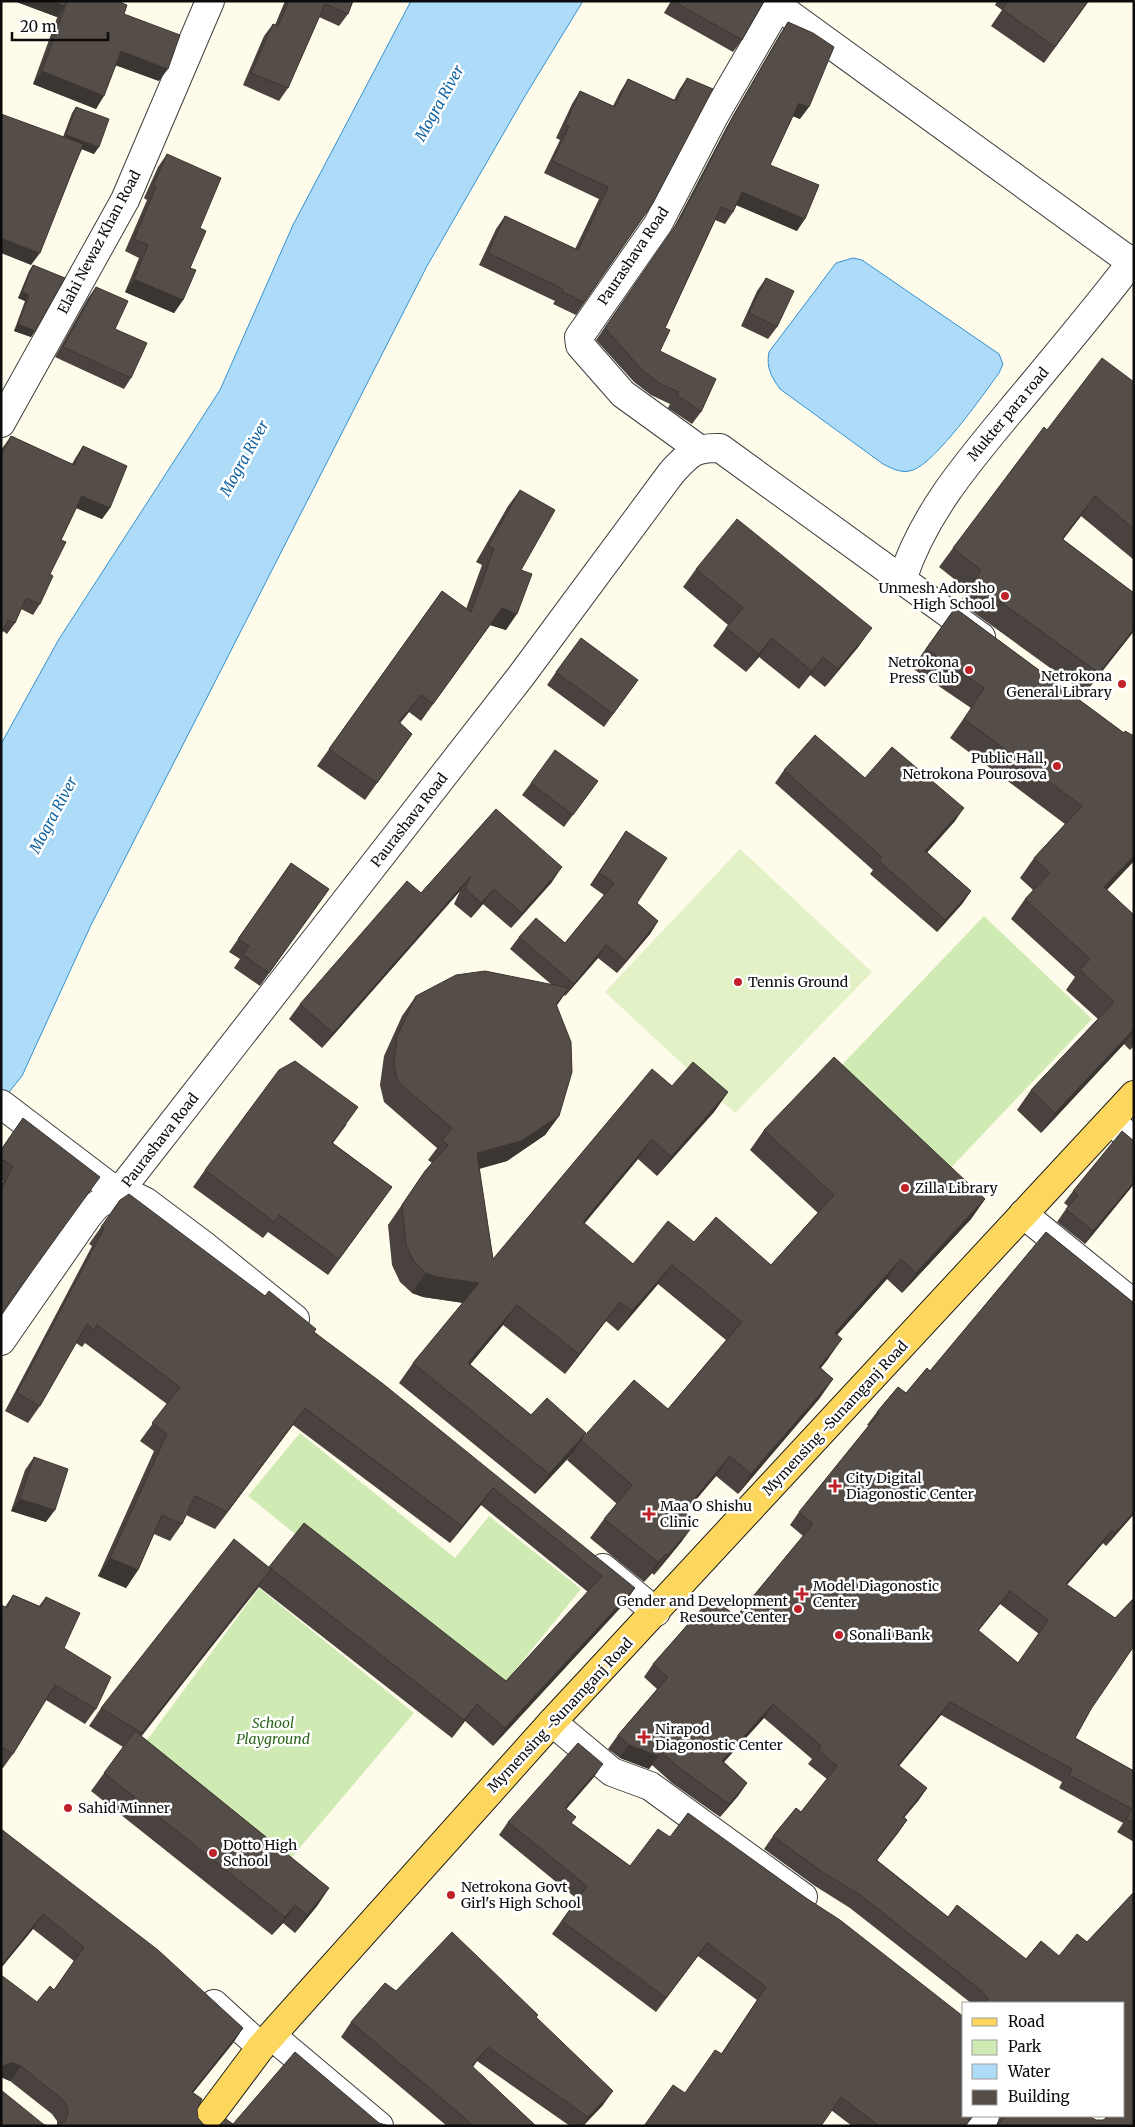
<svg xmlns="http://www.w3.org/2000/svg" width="1135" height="2127" font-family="Merriweather,serif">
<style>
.green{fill:#d0eab4}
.pitch{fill:#e2f1c6}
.water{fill:#aedcf8;stroke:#3392d2}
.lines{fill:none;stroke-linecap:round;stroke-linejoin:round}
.minor-casing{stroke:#3f3f3f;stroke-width:30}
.major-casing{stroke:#1d1d1d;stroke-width:30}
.minor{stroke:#fff;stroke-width:28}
.major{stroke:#fdd65d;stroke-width:28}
.wall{fill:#49423e;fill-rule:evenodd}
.shaded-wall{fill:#3c3632}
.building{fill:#554d48;stroke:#3c3632;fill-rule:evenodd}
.poi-dot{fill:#c02028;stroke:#fff;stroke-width:2}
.labels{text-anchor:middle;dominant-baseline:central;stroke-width:5;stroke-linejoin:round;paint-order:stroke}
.street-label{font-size:14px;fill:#0c0c0c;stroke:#fff}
.poi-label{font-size:14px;fill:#0c0c0c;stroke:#fff;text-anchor:start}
.park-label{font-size:14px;font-style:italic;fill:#2a661b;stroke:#fff}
.water-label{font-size:15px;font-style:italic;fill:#1263a2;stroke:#fff}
</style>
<rect width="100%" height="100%" fill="#fffbeb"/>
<path class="green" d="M984,916L1092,1019L946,1173L837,1070Z
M300,1433L455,1558L489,1516L581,1589L495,1695L248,1496Z
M259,1588L414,1713L281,1870L136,1755Z"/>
<path class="pitch" d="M740,849L872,972L735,1113L605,992Z"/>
<path class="water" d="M411,1H583L525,96L427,266L91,925L22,1076L1,1102V744L59,639L220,390L293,225Z
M853,258L862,260L999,354L1003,364L999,373C983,395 936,462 913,470C902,474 893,469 883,464L780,389C771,376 766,368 769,352L836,263Z"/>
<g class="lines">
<g class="minor-casing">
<path id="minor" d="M778,6L1131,262
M1,423L125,200L210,1
M699,449L623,394L580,345L579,337L658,224L713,118L781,1
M902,580C923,514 968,462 1012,409C1053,360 1095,310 1134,259
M1,1104L118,1193L521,676L672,472C689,454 694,447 720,448L981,637
M1111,1121L1134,1141
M1023,1214L1134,1304
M1,1341L87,1217L97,1205L118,1193L134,1196L146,1202L202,1244L295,1319
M603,1568L656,1612
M552,1722L612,1772L650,1786L803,1897
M214,2004L261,2047
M272,2036L379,2126
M980,2126L985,2116"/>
</g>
<g class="major-casing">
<path id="major" d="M202,2126L261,2047L552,1722L1134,1095"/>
</g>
<use href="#minor" class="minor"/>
<use href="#major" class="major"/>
</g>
<path class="wall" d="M14,1H117L159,81L116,65L96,109L33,84L58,15L57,17Z
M285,1H353L348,14L339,26L319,17L288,88L279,101L243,85L264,36L273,24L275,25Z
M671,1H764L742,40L733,52L664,13Z
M997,1H1089L1044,63L991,26L1002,10L995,5Z
M788,22L800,119L793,116L770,165L797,231L736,205L733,212L725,224L715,220L665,328L660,351L701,412L692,424L668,408L670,404L651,395L634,382L596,340L672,231L727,126L780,34Z
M687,78L653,203L576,315L553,304L555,301L479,265L496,229L505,216L575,249L599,199L544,173L560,140L556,138L572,104L580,91L613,106L620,92L628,79L674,100L679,90Z
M76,107L94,154L82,149L31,265L63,137L72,113Z
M167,154L200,228L183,300L174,313L125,292L139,258L125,251L147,200L144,198L158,167Z
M33,265L35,331L31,337L14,331L25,301L18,298L29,271Z
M766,278L777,327L768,339L741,326L757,291Z
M96,287L115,329L131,378L124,389L55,357L88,298Z
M1134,382V560L1081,516L1063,539L1134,593V631L1085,693L959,602L968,590L939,567L953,548L1047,430Z
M11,436L72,464L76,457L83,446L110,508L102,519L76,508L61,540L40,604L33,615L21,609L15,623L7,634L3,631L1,634V450Z
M520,490L521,570L506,630L490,625L421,721L409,712L400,723L412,734L365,800L317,766L442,591L466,609L482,565L476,562L508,506Z
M696,569L859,646L825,687L810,675L799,689L759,657L746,672L713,646L728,625L683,587Z
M955,608L1124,733L1134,736V861L1107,890L1134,915V1046L1130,1050L1124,1044L1041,1133L1017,1110L1031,1090L1098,1019L1066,990L1075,977L1011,919L1025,899L1033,890L1020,878L1034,858L1065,824L950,738L971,708L912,668Z
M556,672L629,692L604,727L547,685Z
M784,770L865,778L955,821L927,852L971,891L962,904L937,932L870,874L873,870L775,783Z
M598,781L564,827L522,795L531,783Z
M496,809L552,882L511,928L483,904L471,918L454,904L460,891L322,1048L289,1019L300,1004L421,893Z
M626,831L637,903L658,921L650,934L617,973L598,958L565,996L564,995L556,1006L559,1116L545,1135L507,1161L479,1169L493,1259L672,1086L728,1092L714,1112L657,1176L638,1159L584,1224L633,1264L694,1242L771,1265L818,1213L750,1150L764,1130L985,1199L971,1219L902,1293L887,1279L837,1335L828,1359L821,1368L833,1379L819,1399L738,1494L716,1476L685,1512L682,1541L654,1575L652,1573L644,1582L590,1538L604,1519L617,1504L567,1460L572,1454L535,1494L399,1383L413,1363L463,1303L423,1297L412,1293L400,1282L392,1265L388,1225L425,1171L432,1163L428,1160L437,1148L384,1102L380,1085L384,1056L402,1016L416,996L552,985L510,949L519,937L565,943L604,895L590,885ZM658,1284L726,1340L668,1409L582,1439L586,1433L531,1415L470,1364L503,1325L565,1374L606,1321L618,1331Z
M291,863L329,889L260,986L234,968L240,959L229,952Z
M23,1118L1,1314V1184L3,1181L1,1180V1149Z
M347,1124L333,1143L392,1187L328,1275L268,1232L263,1238L193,1187L205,1170Z
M1134,1141V1184L1085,1244L1057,1222L1068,1206L1064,1203L1073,1191Z
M120,1200L265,1296L314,1332L635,1588L623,1605L493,1746L465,1721L452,1738L259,1587L141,1736L329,1888L317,1906L295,1933L283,1923L272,1935L91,1791L123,1747L89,1726L101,1708L269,1567L506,1681L588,1592L481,1505L450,1543L293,1425L215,1529L186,1515L182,1524L170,1541L154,1534L138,1570L126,1588L98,1576L154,1451L140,1441L167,1404L85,1343L82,1347L76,1343L40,1406L28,1423L5,1411L92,1246L89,1244Z
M1046,1232L1134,1303V1514L1106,1546L1103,1543L1067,1585L1115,1618L1134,1598V1646L1091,1709L1075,1738L1134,1771V1779L1133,1782H1134V1842L1117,1832L1123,1823L1059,1788L1062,1782L941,1715L899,1766L927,1788L918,1801L904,1817L907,1820L898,1833L877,1860L948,1917L957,1905L1026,1959L1041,1941L1059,1956L1077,1934L1087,1942L1134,1892V2126H996L997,2125L1000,2116H1089L1096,2120H1103L1105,2119V2116H1124V2003H971L850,1908L815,1886L764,1849L773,1836L796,1808L801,1812L827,1779L808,1764L812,1759L764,1718L724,1762L747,1783L738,1796L720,1817L672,1783L652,1765L649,1769L620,1758L608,1749L618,1735L657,1689L644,1677L653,1664L713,1596L736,1617L803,1536L790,1525L799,1512L869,1426L867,1425L877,1412L898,1387L906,1393L927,1368L930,1371ZM1000,1604L1039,1634L1018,1663L978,1631Z
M34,1457L46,1522L11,1511L25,1470Z
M13,1595L39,1606L46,1597L64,1648L96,1709L85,1724L46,1700L13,1754L3,1768L1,1767V1605L5,1607Z
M594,1777L566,1809L571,1823L630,1866L973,2116L966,2126H852L831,2110L685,2093L721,2054L757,2000L698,1956L656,2012L552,1934L577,1899L499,1835L508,1822Z
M1,1829L243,2028L233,2043L193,2093L198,2118L203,2124L57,2126V2121L52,2114L10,2081L3,2078L37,2002L54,1990L74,1961L33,1929L1,1968Z
M396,1991L536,2018L603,2105L583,2126H570L477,2061L473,2067L536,2126H447L341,2037L351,2022Z"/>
<path class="shaded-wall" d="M14,1H52L65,6L57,17Z
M121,51L168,69L159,81L112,64Z
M42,71L104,96L96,109L33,84Z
M799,103L809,107L800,119L790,115Z
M66,135L99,147L94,154L61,141Z
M742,192L805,219L797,231L734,204Z
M1,238L40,253L31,265L1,253Z
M134,279L183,300L174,313L125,292Z
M22,292L29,295L25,301L18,298Z
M18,324L35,331L31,337L14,331Z
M82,496L110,508L102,519L74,507Z
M1095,496L1081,516L1049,558L1062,539Z
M502,608L517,614L506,630L490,625L421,721Z
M872,628L859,646L825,687L838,669Z
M1134,629V631L1085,693L1099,673Z
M772,638L759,657L746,672L759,654Z
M823,657L810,675L799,689L812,671Z
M421,695L409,712L387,739L399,722Z
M964,808L955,821L917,864L925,851Z
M1134,856V861L1090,907L1104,887Z
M562,867L552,882L511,928L522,913Z
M471,876L460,891L322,1048L333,1033Z
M494,889L483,904L471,918L481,903Z
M971,891L962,904L937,932L945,920Z
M658,921L650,934L617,973L626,961Z
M606,945L598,958L565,996L574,984Z
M569,988L555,1008L556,1004Z
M1134,1029V1031L1124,1044L1041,1133L1055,1113Z
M728,1092L714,1112L657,1176L671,1157Z
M559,1116L545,1135L507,1161L463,1173L477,1153Z
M652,1139L638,1159L569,1242L583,1222Z
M1134,1182V1184L1085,1244L1093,1231Z
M985,1199L971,1219L902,1293L916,1273Z
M901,1259L887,1279L821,1353L835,1333Z
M672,1265L658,1284L618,1331L632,1311Z
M426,1273L479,1283L465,1303L423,1297L412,1293Z
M620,1302L606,1321L565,1374L579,1354Z
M517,1305L503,1325L455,1383L468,1363Z
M842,1339L828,1359L805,1387L819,1367Z
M833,1379L819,1399L738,1494L751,1474Z
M305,1408L293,1425L215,1529L227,1512Z
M586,1433L572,1454L535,1494L549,1474Z
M730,1456L716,1476L670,1531L684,1511Z
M493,1488L481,1505L450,1543L462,1526Z
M20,1499L55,1510L46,1522L11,1511Z
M1134,1512V1514L1106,1546L1115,1533Z
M696,1522L682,1541L654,1575L668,1555Z
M1112,1530L1103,1543L1056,1597L1066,1584Z
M666,1554L652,1573L644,1582L658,1562Z
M110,1558L138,1570L126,1588L98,1576Z
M271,1569L258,1587L130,1751L142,1733Z
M635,1588L623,1605L493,1746L505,1728Z
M1010,1591L1000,1604L968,1644L978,1630Z
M950,1702L941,1715L889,1778L898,1765Z
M477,1704L465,1721L452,1738L464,1720Z
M773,1704L764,1718L713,1774L722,1761Z
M629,1745L661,1752L649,1769L620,1758Z
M603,1764L594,1777L556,1821L565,1808Z
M747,1783L738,1796L720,1817L729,1804Z
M927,1788L918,1801L894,1830L903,1817Z
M907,1820L898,1833L867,1873L876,1860Z
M329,1888L317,1906L295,1933L307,1915Z
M295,1905L283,1923L272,1935L285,1917Z
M43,1914L33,1929L1,1968V1966Z
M707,1943L698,1956L656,2012L666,1998Z
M243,2028L233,2043L182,2106L192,2092Z
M488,2047L477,2061L462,2081L472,2066Z
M13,2063L21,2066L10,2081L3,2078H1V2067L6,2064Z
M613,2091L603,2105L583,2126H582L588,2117Z"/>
<path class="building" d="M52,1H66L65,6Z
M67,1H117L127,5L124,14L180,35L168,69L121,51L104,96L42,71Z
M289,1H353L348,14L325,4L288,88L251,73L273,24L278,26Z
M673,1H764L742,40Z
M1008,1H1088L1055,47L1002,9Z
M788,22L813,33L834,47L809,107L799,103L770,165L819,185L805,219L742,192L733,212L721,207L665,328L670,330L660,351L716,379L701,412L677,395L679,392L659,383L642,370L605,328L680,219L735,113Z
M687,78L713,89L653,203L584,302L562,292L563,289L488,253L505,216L578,250L608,187L552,161L569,127L565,125L580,91L615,107L628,79L676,101Z
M76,107L109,119L99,147L66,135Z
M1,114L83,144L40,253L1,238Z
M167,154L221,178L200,228L206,231L190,268L196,270L183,300L134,279L148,245L134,239L156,187L153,186Z
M33,265L65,278L35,331L18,324L29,295L22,292Z
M766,278L794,291L777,327L749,313Z
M96,287L128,301L115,329L147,343L131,378L63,347Z
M1102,358L1134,382V529L1095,496L1062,539L1134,593V629L1099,673L973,582L981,570L953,548L1044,427L1047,430Z
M11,436L74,465L83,446L127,466L110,508L82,496L61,540L66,542L50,574L53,576L40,604L26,598L15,623L8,620L1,634V455Z
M520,490L555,510L521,570L532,574L517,614L502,608L433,704L421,695L399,722L412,734L377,783L329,749L442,591L471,612L494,549L488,546Z
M737,519L872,628L838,669L823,657L812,671L772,638L759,654L726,628L743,608L696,569Z
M955,608L1124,733L1125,731L1134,736V856L1104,887L1134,915V1029L1055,1113L1031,1090L1114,1002L1080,970L1090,959L1025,899L1050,873L1034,858L1082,806L964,719L984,688L926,649Z
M581,638L638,680L613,714L556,672Z
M815,735L865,778L892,747L964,808L925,851L971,891L945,920L879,861L882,857L784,770Z
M555,750L598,781L573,815L531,783Z
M496,809L562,867L522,913L494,889L481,903L465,888L471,876L333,1033L300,1004L407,881L421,893Z
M626,831L667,858L637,903L658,921L626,961L606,945L574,984L519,937L536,918L565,943L614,883L599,873Z
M291,863L329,889L269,973L243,955L249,946L238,939Z
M485,971L569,988L556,1004L571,1042L572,1072L559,1116L521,1141L477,1153L493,1259L652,1069L672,1086L693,1062L728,1092L671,1157L652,1139L583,1222L633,1264L668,1221L694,1242L716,1217L771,1265L834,1195L764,1130L834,1057L985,1199L916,1273L901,1259L835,1333L842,1339L819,1367L833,1379L751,1474L730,1456L684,1511L696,1522L668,1555L666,1554L658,1562L604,1519L632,1485L581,1440L634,1380L668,1409L742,1322L672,1265L632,1311L620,1302L579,1354L517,1305L468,1363L531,1415L547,1398L586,1433L549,1474L413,1363L479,1283L437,1277L426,1273L414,1262L406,1245L402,1205L425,1171L448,1145L442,1140L452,1128L398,1082L394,1065L397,1036L416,996L456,975Z
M295,1061L358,1107L332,1143L392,1187L339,1259L279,1215L274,1222L205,1170L279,1070Z
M23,1118L100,1177L1,1314V1190L13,1166L1,1159V1150Z
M1122,1131L1134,1141V1182L1093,1231L1066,1209L1078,1195L1073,1191Z
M129,1194L265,1296L269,1291L316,1329L314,1332L382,1383L635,1588L505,1728L477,1704L464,1720L269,1567L304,1523L506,1681L602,1576L493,1488L462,1526L305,1408L227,1512L195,1496L182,1524L162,1515L138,1570L110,1558L167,1434L152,1423L180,1387L97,1325L94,1330L87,1324L40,1406L17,1393L104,1228L101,1227L120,1200Z
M1046,1232L1134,1303V1512L1115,1533L1112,1530L1066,1584L1115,1618L1134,1598V1646L1091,1709L1075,1738L1134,1771V1779L1133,1782H1134V1823L1126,1819L1132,1809L1069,1775L1072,1769L950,1702L898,1765L927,1788L903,1817L907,1820L876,1860L948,1917L957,1905L1026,1959L1041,1941L1059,1956L1077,1934L1087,1942L1134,1892V2126H996L1003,2120L1005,2116H1089L1096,2120H1103L1110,2116H1124V2003H988V1999L983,1992L859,1894L824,1873L773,1836L796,1808L801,1812L837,1766L818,1750L821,1746L773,1704L722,1761L747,1783L729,1804L681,1769L661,1752L658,1756L629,1745L618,1735L668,1677L653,1664L713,1596L736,1617L813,1524L799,1512L879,1413L877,1412L898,1387L906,1393L927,1368L930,1371ZM1010,1591L1048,1620L1018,1663L978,1630Z
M34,1457L68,1469L55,1510L20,1499Z
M234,1539L271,1569L142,1733L101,1708Z
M13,1595L41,1607L46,1597L80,1613L64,1648L111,1677L96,1709L55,1685L13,1754L1,1747V1605L7,1608Z
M135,1731L329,1888L307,1915L295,1905L285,1917L104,1773Z
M578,1743L603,1764L565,1808L576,1817L571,1823L630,1866L658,1829L670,1837L688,1813L806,1898L840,1920L964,2017V2116H973L965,2126H879L841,2097L821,2126H644L673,2085L685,2093L715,2050L722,2054L766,1987L707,1943L666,1998L562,1921L587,1886L508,1822Z
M1,1829L158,1950L243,2028L192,2092L202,2099L197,2110L198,2118L203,2124L207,2126H58L65,2121L68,2113L67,2106L62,2099L21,2066L13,2063L6,2064L1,2067V1975L37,2002L50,1986L54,1990L84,1947L43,1914L1,1966Z
M452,1932L538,2015L536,2017L613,2091L588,2117L488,2047L472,2066L536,2126H473L459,2113L351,2022L385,1983L396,1991Z
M295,2052L379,2123L389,2126H218L226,2119L233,2124Z
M1,2090L43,2124L48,2126H1Z"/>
<g class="poi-dot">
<circle cx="1005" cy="596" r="5"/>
<circle cx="969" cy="670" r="5"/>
<circle cx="1122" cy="684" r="5"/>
<circle cx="1057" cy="766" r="5"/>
<circle cx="738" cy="982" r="5"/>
<circle cx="905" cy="1188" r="5"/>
<path d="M832.5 1478.5h5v5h5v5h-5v5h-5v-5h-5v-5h5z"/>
<path d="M646.5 1506.5h5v5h5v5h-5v5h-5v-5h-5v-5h5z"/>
<path d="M799.5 1586.5h5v5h5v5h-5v5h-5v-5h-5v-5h5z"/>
<circle cx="798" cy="1609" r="5"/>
<circle cx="839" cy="1635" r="5"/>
<path d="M641.5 1729.5h5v5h5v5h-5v5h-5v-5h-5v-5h5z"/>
<circle cx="68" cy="1808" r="5"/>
<circle cx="213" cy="1853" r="5"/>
<circle cx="451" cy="1895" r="5"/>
</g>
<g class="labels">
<g class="street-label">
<text transform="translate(99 242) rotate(-62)">Elahi Newaz Khan Road</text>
<text transform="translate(633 256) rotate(-56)">Paurashava Road</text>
<text transform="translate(1008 414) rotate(-50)">Mukter para road</text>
<text transform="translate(409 820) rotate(-52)">Paurashava Road</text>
<text transform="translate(160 1140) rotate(-52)">Paurashava Road</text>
<text transform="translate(835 1418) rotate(-47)">Mymensing -Sunamganj Road</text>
<text transform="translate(560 1715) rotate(-47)">Mymensing -Sunamganj Road</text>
</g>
<g class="poi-label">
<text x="995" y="588" text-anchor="end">Unmesh Adorsho<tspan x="995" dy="16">High School</tspan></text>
<text x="959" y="662" text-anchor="end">Netrokona<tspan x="959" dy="16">Press Club</tspan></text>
<text x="1112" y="676" text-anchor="end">Netrokona<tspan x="1112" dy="16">General Library</tspan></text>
<text x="1047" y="758" text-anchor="end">Public Hall,<tspan x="1047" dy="16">Netrokona Pourosova</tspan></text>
<text x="748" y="982">Tennis Ground</text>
<text x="915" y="1188">Zilla Library</text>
<text x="846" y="1478">City Digital<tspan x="846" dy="16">Diagonostic Center</tspan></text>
<text x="660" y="1506">Maa O Shishu<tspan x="660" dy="16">Clinic</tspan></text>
<text x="813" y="1586">Model Diagonostic<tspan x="813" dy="16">Center</tspan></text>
<text x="788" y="1601" text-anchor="end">Gender and Development<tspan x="788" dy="16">Resource Center</tspan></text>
<text x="849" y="1635">Sonali Bank</text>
<text x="655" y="1729">Nirapod<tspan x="655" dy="16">Diagonostic Center</tspan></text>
<text x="78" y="1808">Sahid Minner</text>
<text x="223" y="1845">Dotto High<tspan x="223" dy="16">School</tspan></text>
<text x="461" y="1887">Netrokona Govt<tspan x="461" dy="16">Girl's High School</tspan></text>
</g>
<g class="park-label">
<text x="273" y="1723">School<tspan x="273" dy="16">Playground</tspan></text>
</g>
<g class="water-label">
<text transform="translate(439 103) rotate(-61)">Mogra River</text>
<text transform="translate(244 458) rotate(-61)">Mogra River</text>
<text transform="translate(53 815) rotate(-62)">Mogra River</text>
</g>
</g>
<rect width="1135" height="2127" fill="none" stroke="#0c0c0c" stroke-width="5"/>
<rect x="962" y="2002" width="162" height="115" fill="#ffffff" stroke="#9e9e9e"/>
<rect x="972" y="2018" width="25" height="8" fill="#fdd65d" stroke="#9e9e9e"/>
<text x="1008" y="2027" font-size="15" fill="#0c0c0c">Road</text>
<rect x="972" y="2040" width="25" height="15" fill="#d0eab4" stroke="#9e9e9e"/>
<text x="1008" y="2052" font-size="15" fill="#0c0c0c">Park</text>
<rect x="972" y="2064" width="25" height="15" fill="#aedcf8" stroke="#9e9e9e"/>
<text x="1008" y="2077" font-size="15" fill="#0c0c0c">Water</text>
<rect x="972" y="2090" width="25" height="15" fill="#554d48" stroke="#9e9e9e"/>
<text x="1008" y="2102" font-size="15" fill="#0c0c0c">Building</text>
<path d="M12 32v8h96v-8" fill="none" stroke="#0c0c0c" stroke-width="2.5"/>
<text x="20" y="32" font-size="15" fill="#0c0c0c" stroke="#ffffff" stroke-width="4" paint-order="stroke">20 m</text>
</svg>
